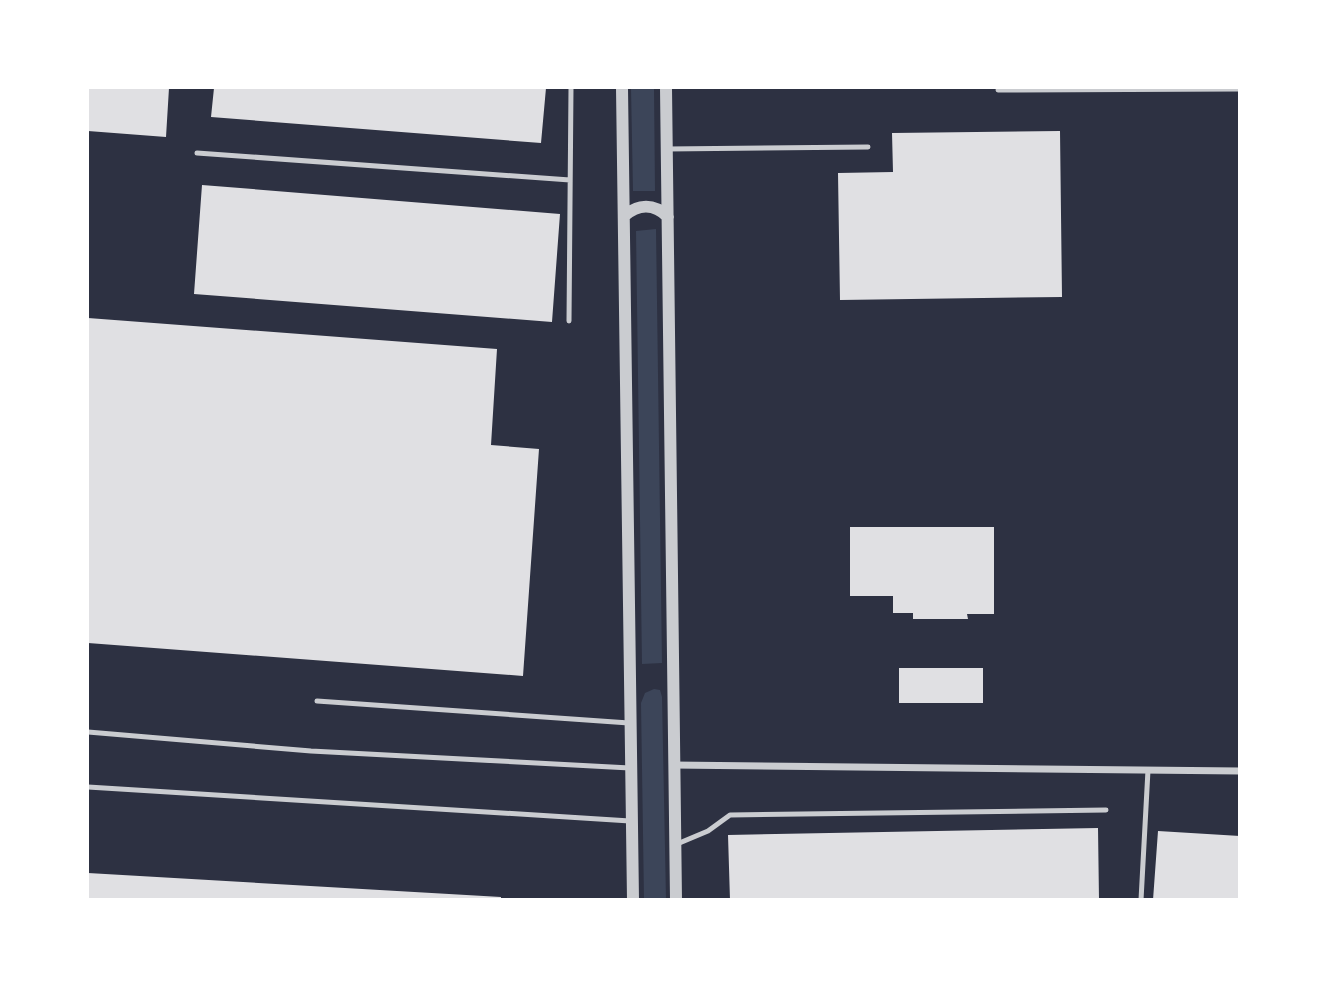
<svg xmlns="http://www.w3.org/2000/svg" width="1327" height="987" font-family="'Times New Roman',serif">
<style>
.green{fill:#3c4559}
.building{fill:#e0e0e3}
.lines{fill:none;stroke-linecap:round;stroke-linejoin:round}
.service{stroke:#caccd0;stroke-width:5}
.minor{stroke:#caccd0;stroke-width:7}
.tertiary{stroke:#caccd0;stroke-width:12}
</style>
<rect width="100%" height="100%" fill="#2d3142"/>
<path class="green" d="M631,88H654L655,191H633Z
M656,229L662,663L642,664L636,231Z
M654,689L660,690L662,697L666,899H644L641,703L645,693Z"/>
<path class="building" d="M88,88H169L166,137L88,131Z
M214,88H546L541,143L211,117Z
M1060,131L1062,297L840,300L838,173L893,172L892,133Z
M202,185L560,214L552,322L194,294Z
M88,318L497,349L491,445L539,449L523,676L88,643Z
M850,527H994V614H967L968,619H913V613H893V596H850Z
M899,668H983V703H899Z
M1098,828L1099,900H730L728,835Z
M1158,831L1240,836L1238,900H1153Z
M88,873L501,897V900H88Z"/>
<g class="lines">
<path class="service" d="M998,90L1240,89
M667,149L868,147
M197,153L570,180
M569,321L571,88
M317,701L629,723
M88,732L311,751L630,768
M88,787L630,821
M677,844L708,831L730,815L1106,810
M1141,900L1148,770"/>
<path class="minor" d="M673,765L1240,771"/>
<path class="tertiary" d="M622,88L633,900
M666,88L676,900
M624,216C638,204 654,203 668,217"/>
</g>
<rect width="1327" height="987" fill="none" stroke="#ffffff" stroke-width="178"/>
</svg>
